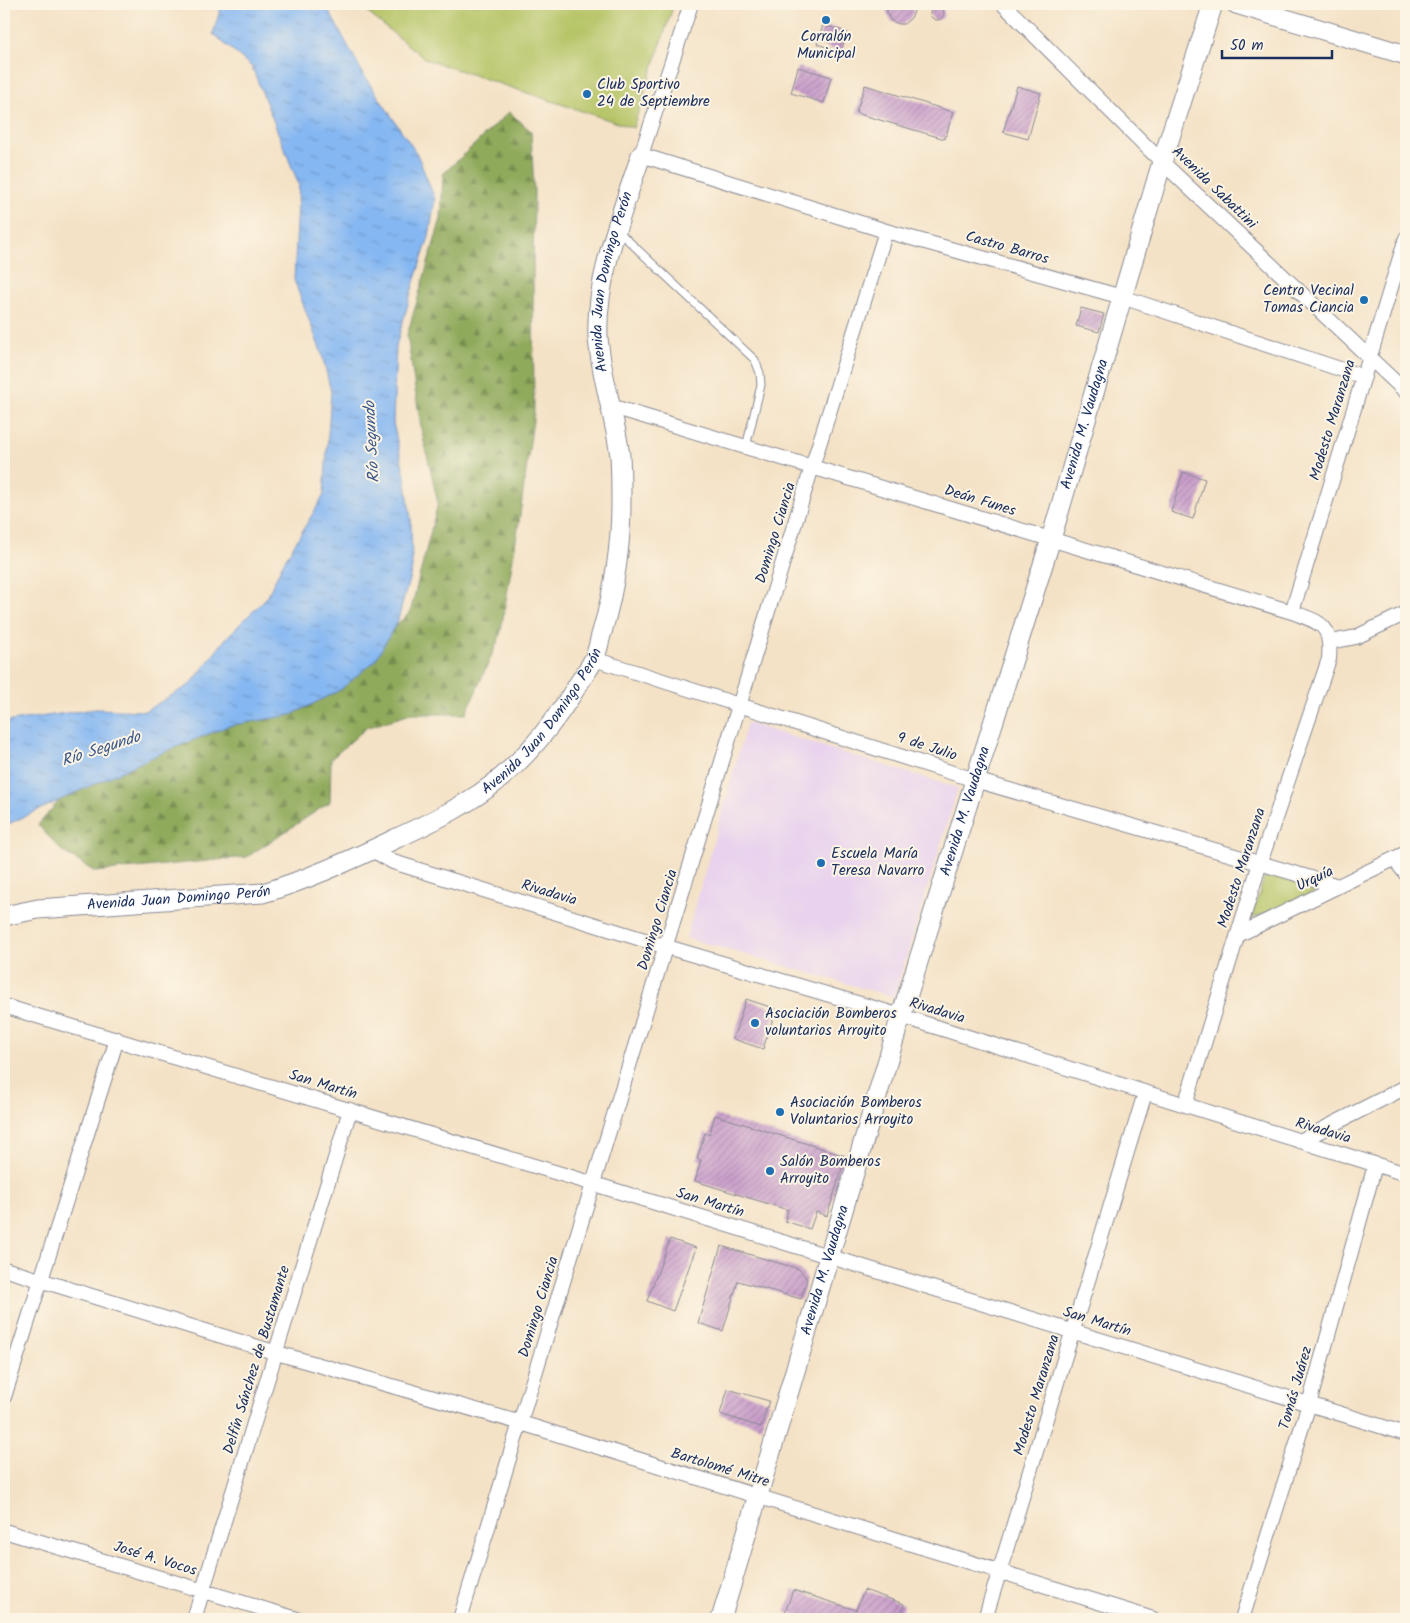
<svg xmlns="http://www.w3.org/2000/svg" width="1410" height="1623" font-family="Kalam,sans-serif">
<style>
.built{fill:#e8d2ee}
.green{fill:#b6c466;stroke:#687a62}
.forest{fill:url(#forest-firs);stroke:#566c5c}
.water{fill:url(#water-ripples);stroke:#5073a8}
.building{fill:url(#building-hatch)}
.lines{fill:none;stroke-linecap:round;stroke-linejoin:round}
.service-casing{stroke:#888892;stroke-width:9}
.minor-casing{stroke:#888892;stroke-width:16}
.secondary-casing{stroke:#888892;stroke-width:21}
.service{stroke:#fff;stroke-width:7}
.minor{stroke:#fff;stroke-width:14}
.secondary{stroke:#fff;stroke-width:19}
.poi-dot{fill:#1f6fb2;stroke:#fcf5e5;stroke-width:2}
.labels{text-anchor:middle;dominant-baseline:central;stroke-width:4;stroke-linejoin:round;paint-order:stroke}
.poi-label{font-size:15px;fill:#1b2f5e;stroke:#fcf5e5;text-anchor:start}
.street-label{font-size:15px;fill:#1b2f5e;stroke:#fcf5e5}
.water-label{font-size:16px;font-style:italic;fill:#3b588a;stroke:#fcf5e5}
</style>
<defs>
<pattern id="forest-firs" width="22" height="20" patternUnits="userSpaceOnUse" patternTransform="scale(1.25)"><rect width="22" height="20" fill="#90aa5b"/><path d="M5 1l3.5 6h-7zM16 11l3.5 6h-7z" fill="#758b4e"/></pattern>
<pattern id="water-ripples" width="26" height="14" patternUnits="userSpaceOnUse" patternTransform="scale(1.25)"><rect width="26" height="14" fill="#85b7f2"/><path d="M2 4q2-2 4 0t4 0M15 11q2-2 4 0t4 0" fill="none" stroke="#6c95c7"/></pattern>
<pattern id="building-hatch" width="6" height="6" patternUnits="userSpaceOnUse" patternTransform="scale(1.25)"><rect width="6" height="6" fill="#c698c9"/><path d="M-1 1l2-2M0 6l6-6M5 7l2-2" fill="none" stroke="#a07ca6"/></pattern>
</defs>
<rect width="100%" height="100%" fill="#fcf5e5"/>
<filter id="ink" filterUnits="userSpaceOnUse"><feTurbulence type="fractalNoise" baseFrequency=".02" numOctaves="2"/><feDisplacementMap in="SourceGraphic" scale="10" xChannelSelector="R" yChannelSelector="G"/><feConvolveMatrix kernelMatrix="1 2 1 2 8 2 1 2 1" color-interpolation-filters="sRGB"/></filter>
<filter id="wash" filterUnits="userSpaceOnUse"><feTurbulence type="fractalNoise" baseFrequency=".0096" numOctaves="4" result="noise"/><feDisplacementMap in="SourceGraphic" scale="20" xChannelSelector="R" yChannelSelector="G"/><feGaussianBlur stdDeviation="1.12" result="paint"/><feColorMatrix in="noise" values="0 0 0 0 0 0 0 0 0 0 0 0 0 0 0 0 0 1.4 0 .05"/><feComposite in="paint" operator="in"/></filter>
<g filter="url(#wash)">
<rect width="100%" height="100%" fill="#f4e2c6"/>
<path class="built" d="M747,723L958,788L894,997L686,938Z"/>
<path class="green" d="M371,4H674L633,128L425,59L368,13Z
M1267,870L1323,889L1251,919Z"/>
<path class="forest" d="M509,112L531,131L534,192L533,279L534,413L519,522L500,636L466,714H411L366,728L331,759L330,802L247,857L95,872L62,851L38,825L78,779L341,671L410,613L438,503L421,428L407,335L441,219L443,174Z"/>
<path class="water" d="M222,4H325L365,77L417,154L435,199L429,237L415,279L396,346L393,423L405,476L411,519L412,568L398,620L375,661L340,690L291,715L228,726L157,755L4,826V722L95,709L145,711L191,684L227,637L267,597L282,565L324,495L331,392L322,354L294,280L299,185L252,67L213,34Z"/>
<g id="blocks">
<path class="building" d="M888,4H911L914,12L911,18L904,24H899L891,21L887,13Z
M930 13a7 7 0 1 1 14 0a7 7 0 1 1-14 0Z
M823,25L847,32L841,52L817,44Z
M798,67L831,77L824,103L791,93Z
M865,85L953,112L945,139L856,113Z
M1017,86L1041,93L1028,139L1003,132Z
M1081,308L1104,314L1099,332L1076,326Z
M1183,472L1205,479L1193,519L1171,512Z
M746,999L776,1009L763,1049L733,1039Z
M715,1115L846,1156L827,1216L816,1212L810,1229L785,1221L788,1210L695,1181L701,1160L697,1159L705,1133L709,1135Z
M670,1239L696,1248L673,1311L647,1301Z
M721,1246L799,1269L807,1279L801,1299L738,1281L723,1331L698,1323Z
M728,1389L769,1401L761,1427L720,1414Z
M793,1590L856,1610L864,1590L904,1604L900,1619H808L785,1612Z"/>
</g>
</g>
<g filter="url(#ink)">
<use href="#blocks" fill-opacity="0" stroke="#888892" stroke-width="1"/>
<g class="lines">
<g class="service-casing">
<path id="service" d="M617,230L755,360L760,373L761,385L746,447"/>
</g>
<g class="minor-casing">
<path id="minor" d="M691,4L641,155L886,231L1122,297L1364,377
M1003,4L1162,162L1406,392
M610,406L1292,612C1321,623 1332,624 1329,659L1260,863L1185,1105
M1292,612L1406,238
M1331,642L1356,637L1406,613
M594,659L975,780L1338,886
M372,850L393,862L667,947L901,1016L1406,1174
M1394,859L1406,874
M1238,935L1406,853
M4,1006L594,1184L1406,1434
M1300,1141L1406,1087
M4,1269L277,1353L521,1423L1153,1619
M4,1397L117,1039
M4,1531L297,1619
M194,1619L350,1110
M460,1619L812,467L886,231
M985,1619L1145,1093
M1242,1619L1309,1404L1375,1165"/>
</g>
<g class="secondary-casing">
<g id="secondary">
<path d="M1236,4L1406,55"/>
<path id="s1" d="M4,916L38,909L263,893C310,879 354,859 397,838C434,821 471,803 502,777C532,751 558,717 579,683C584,675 590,667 594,659C598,651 599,641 602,632C614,591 621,546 621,503C621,488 621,471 620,456C615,416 601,377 598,337C595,279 623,210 641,155"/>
<path id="s2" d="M721,1619L901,1016L1051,539L1162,162L1213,4"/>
</g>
</g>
<use href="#service" class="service"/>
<use href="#minor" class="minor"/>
<use href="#secondary" class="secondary"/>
</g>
</g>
<g class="poi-dot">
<circle cx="826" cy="20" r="5"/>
<circle cx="587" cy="94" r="5"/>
<circle cx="1364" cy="300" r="5"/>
<circle cx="821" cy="863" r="5"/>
<circle cx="755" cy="1023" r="5"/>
<circle cx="780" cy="1112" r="5"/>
<circle cx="770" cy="1171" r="5"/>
</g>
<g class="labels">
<g class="poi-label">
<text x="826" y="37" text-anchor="middle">Corralón<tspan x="826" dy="17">Municipal</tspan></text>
<text x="597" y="85">Club Sportivo<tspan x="597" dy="17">24 de Septiembre</tspan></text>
<text x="1354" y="291" text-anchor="end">Centro Vecinal<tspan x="1354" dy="17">Tomas Ciancia</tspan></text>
<text x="831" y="854">Escuela María<tspan x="831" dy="17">Teresa Navarro</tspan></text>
<text x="765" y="1014">Asociación Bomberos<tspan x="765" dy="17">voluntarios Arroyito</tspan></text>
<text x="790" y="1103">Asociación Bomberos<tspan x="790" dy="17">Voluntarios Arroyito</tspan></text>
<text x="780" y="1162">Salón Bomberos<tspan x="780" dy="17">Arroyito</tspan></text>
</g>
<g class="street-label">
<text transform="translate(1214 188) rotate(44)">Avenida Sabattini</text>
<text transform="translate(1007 248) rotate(16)">Castro Barros</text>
<text stroke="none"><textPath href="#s1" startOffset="1061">Avenida Juan Domingo Perón</textPath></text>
<text transform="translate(1333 420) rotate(-73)">Modesto Maranzana</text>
<text stroke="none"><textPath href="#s2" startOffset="1249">Avenida M. Vaudagna</textPath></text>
<text transform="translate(980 501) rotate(17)">Deán Funes</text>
<text transform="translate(776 533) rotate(-73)">Domingo Ciancia</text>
<text stroke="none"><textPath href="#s1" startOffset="596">Avenida Juan Domingo Perón</textPath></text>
<text transform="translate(927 747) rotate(18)">9 de Julio</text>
<text stroke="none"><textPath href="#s2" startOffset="844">Avenida M. Vaudagna</textPath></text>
<text transform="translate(1242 868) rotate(-72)">Modesto Maranzana</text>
<text transform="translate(1315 879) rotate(-26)">Urquía</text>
<text transform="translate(549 893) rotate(17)">Rivadavia</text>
<text stroke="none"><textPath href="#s1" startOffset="176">Avenida Juan Domingo Perón</textPath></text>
<text transform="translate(658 920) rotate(-73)">Domingo Ciancia</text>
<text transform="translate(937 1011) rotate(17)">Rivadavia</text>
<text transform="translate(323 1085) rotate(17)">San Martín</text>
<text transform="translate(1323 1131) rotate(17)">Rivadavia</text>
<text transform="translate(710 1203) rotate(17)">San Martín</text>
<text stroke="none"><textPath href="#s2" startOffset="364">Avenida M. Vaudagna</textPath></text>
<text transform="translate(539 1307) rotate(-73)">Domingo Ciancia</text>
<text transform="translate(1097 1322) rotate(17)">San Martín</text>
<text transform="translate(257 1360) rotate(-73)">Delfín Sánchez de Bustamante</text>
<text transform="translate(1296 1388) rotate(-74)">Tomás Juárez</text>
<text transform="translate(1037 1395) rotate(-73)">Modesto Maranzana</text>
<text transform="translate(720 1468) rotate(17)">Bartolomé Mitre</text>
<text transform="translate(155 1559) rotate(17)">José A. Vocos</text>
</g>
<g class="water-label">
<text transform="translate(372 442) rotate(-93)">Río Segundo</text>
<text transform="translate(101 749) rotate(-18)">Río Segundo</text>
</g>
</g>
<rect width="1410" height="1623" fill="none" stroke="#fcf5e5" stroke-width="20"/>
<path d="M1222 50v8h110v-8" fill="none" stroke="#1b2f5e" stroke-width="2.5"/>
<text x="1230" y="50" font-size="15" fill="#1b2f5e" stroke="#fcf5e5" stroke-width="4" paint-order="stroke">50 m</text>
</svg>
